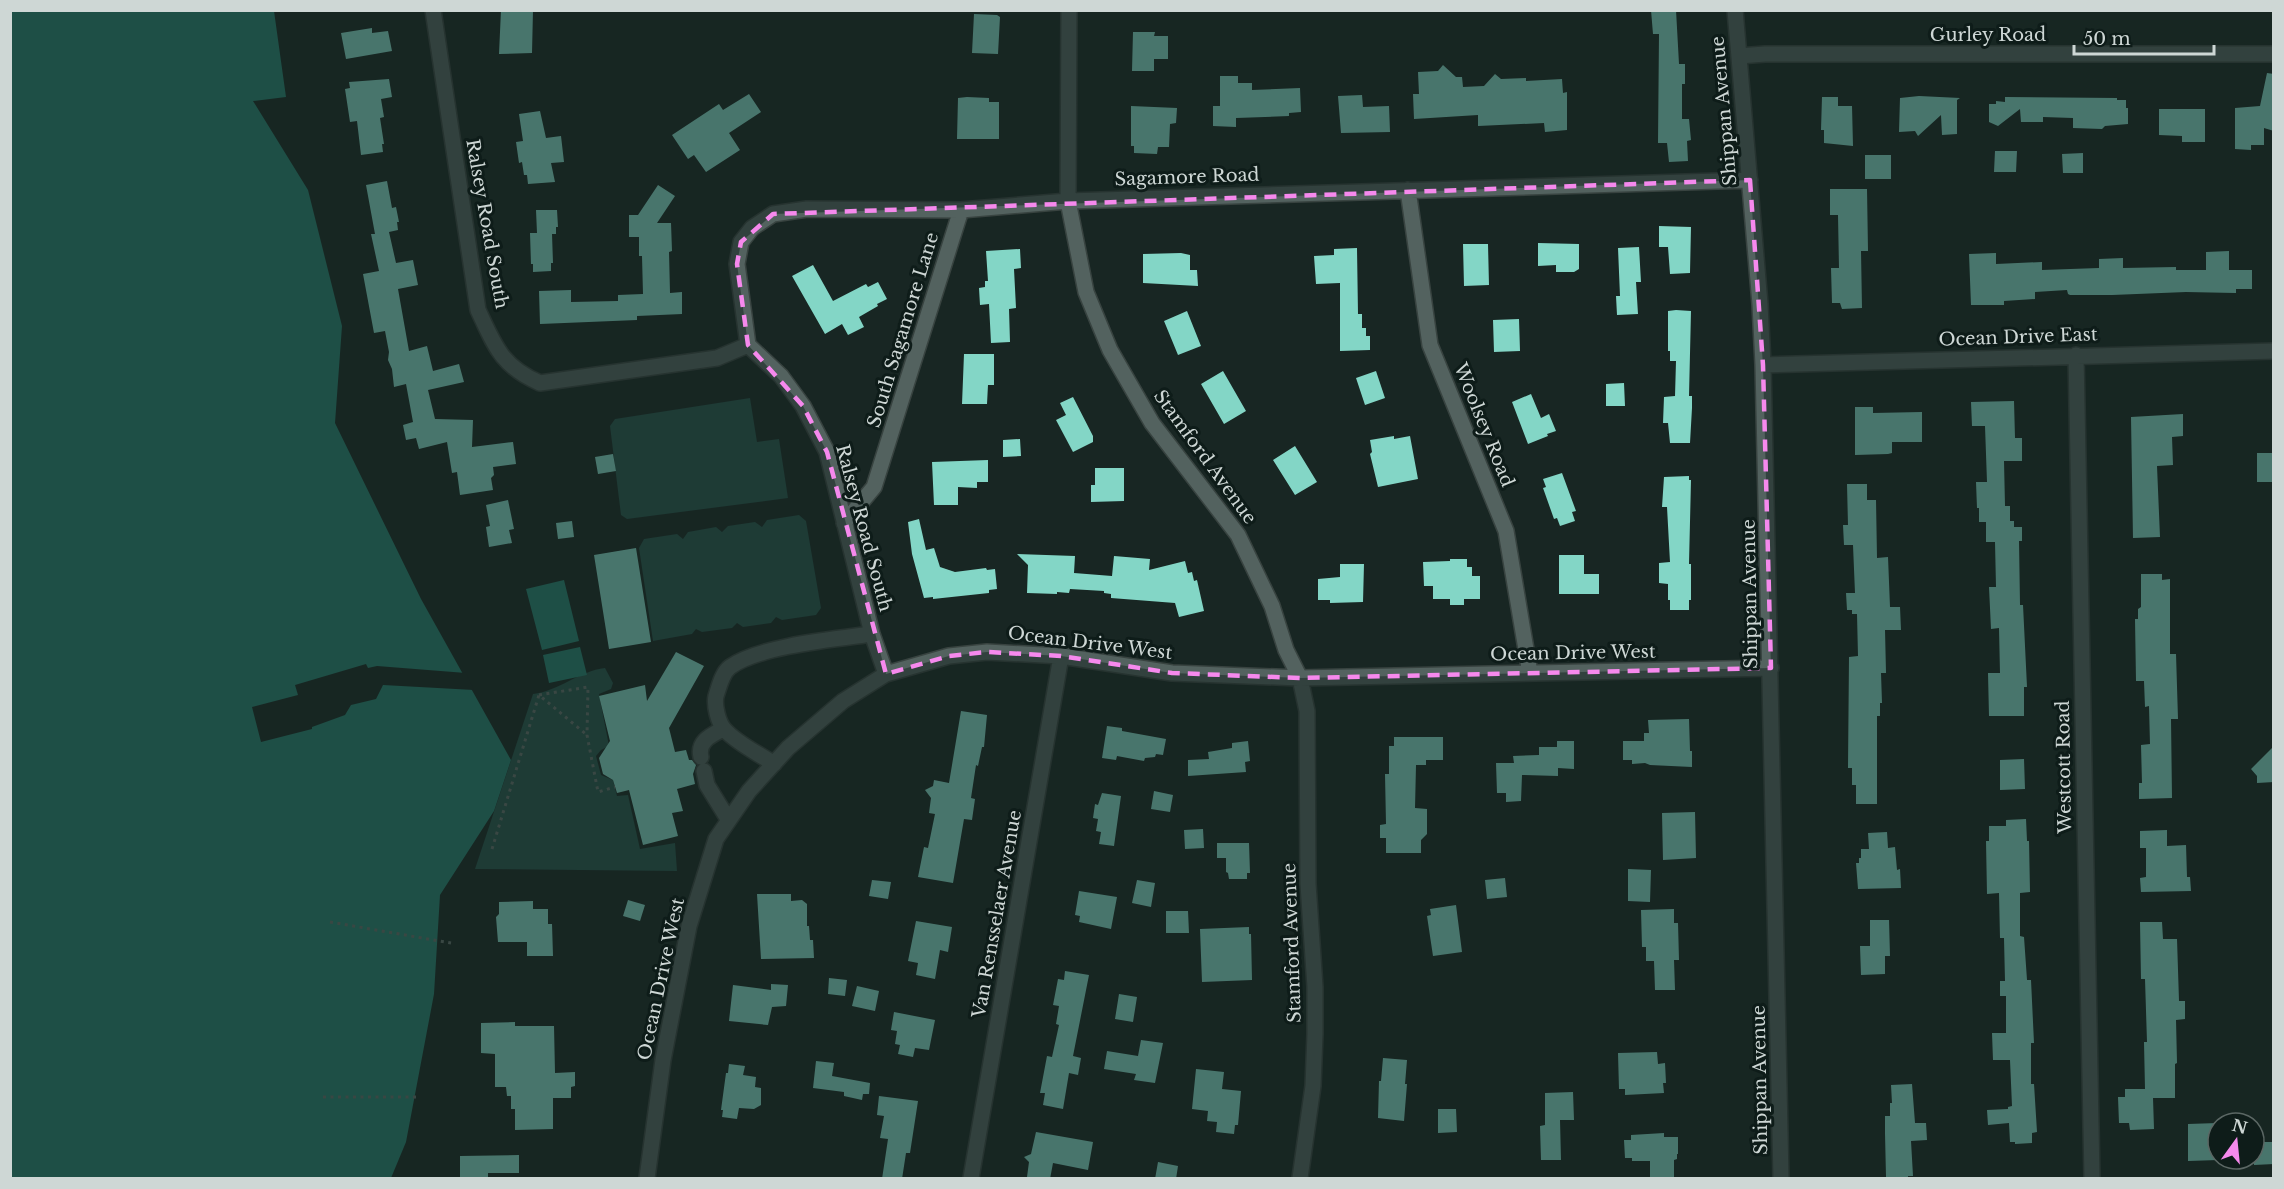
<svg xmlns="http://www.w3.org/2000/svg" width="2284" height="1189" font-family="'Libre Baskerville',serif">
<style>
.green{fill:#26544c}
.water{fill:#278071}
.pier{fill:#182623}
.building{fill:#83d6c6}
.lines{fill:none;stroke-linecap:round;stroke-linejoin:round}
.minor-casing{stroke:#384340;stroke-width:18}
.path{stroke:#636f6c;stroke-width:3;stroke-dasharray:3 4.5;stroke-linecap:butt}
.minor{stroke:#53625f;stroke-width:15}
.marked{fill:none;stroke:#f689ed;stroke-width:4.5;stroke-dasharray:12 8;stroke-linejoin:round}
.labels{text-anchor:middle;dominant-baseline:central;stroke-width:6;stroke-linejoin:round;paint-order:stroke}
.street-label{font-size:18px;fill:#ced7d5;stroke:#0e1c19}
</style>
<rect width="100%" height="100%" fill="#182623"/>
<path class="green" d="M750,398L757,442L779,439L788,498L627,519L621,515L610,426L615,419Z
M799,515L806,521L821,608L816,615L782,620L776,617L771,623L743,627L737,623L732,628L702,632L696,629L692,634L653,641L639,548L644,539L677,534L683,539L688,532L716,527L722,532L728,526L755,522L762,527L767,520Z
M605,668L613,683L611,689L599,694L609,746L601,750L596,756L601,775L613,780L617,796L628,795L640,849L675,843L677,871L475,869L533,694C559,691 579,671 605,668Z"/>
<path class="water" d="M10,11H274L286,97L253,101L308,190L342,326L335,423L421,599L511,760L494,811L440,895L434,994L406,1142L391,1178H11Z
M564,580L579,641L542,650L526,589Z
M580,647L587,675L549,683L543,655Z"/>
<path class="pier" d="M366,664L368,668L377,666L466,673L474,690L383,685L376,699L351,705L345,715L312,727V729L261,742L252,707L298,695L295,685Z"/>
<path class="building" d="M501,10H533L532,53L499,54Z
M1651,10H1676L1679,64H1685V84H1682V119H1689L1691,140L1687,141L1688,161L1669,162L1667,143H1658L1659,34H1653Z
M974,14L997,15L1000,17L998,54L972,53Z
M372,28V33L388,31L392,51L346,59L341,33Z
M1133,32H1155L1154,36H1168V59H1154V71H1132Z
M1443,65L1456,77H1462L1463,87L1484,86L1495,74L1501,79L1526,78V81L1562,79L1563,93L1567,92V130L1545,132L1544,123L1478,126V115L1414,119L1413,94H1419L1418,72L1438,71Z
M2267,73L2274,74V131L2264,128V145H2251V150L2235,149V108L2260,106Z
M1220,76H1238V83H1252V90L1300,88L1301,112L1289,113V116L1236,118V127L1213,126V106H1220Z
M389,79L392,97L381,99L384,117L380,118L384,144H382L383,152L361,155L357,121L350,122L345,89L350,88L349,82Z
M749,94L761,112L729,133L740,150L706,172L694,155L688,159L672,135L719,104L723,110Z
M1362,95L1363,107L1389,106L1390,132L1341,133L1338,96Z
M1919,96L1960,98L1957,100V134L1942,135L1941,115L1918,136L1915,131L1899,132L1900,98Z
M967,97L989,98V102H999V139H957L958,98Z
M1822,97H1838V106H1852L1853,146L1824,143V130H1821Z
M2005,97L2117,98V100H2126V108H2128V124L2105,126L2102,129L2073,128V118L2043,117V122H2021L2020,109L1998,126L1989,122V104H1996V101L2005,102Z
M1131,106L1177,108L1176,123L1170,124L1169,147H1158L1157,154L1134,153V146H1131Z
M2159,109H2205V142H2182V136L2159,135Z
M540,111L546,138L561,136L564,162L551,163L555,182L528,184L527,175H524L522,162L519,163L516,142L523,141L519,114Z
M1995,151H2017L2016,172H1994Z
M2083,153V173H2063L2062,154Z
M1865,155H1891V179H1865Z
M387,181L392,208L396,207L399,222H397L398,230L389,232L396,263L413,260L418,285L398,289L409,351L427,346L433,371L459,364L464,382L428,390L435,419L473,420L472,447L513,442L516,464L493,467L494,475L491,478L493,490L460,495L457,472L452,473L447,442L419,449L416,438L406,440L403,425L413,422L406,384L394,387L392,369L388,360L389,352L385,331L374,333L363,274L379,271L371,234H375L366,185Z
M658,185L675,196L657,223H671L672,251L669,252L670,293L682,292V314L637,316V320L540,324L539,291L571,290V302L618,301V295L643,294L642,256H639V237H629V215H638Z
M1830,189H1867L1868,251H1861L1862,308L1842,309L1840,303H1832L1831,268H1839L1838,215H1830Z
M536,210H557L558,227H556V234H552L553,263H551V271L533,272V264H531L530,233H537Z
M1659,226L1691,227L1690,273L1670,274L1668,247H1659Z
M1538,243L1579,244V269L1574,272H1556V265L1538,266Z
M1463,244H1488L1489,285L1464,286Z
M1639,247L1641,282H1636L1638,314L1617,315L1616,296H1620L1618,248Z
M1357,248L1358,314H1362V328H1366V336H1370V350L1340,351V283L1316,284L1314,256L1334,255V249Z
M1020,249L1021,268L1014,269L1016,308L1009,309L1010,342L991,343L989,304L980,305L979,288L985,287V281H988L986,251Z
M2229,251V270H2252V289H2236V293L2186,292L2112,295H2070L2068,294L2067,290L2035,292V299L2004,301V305H1971L1969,254L1996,253V264L2042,262V270L2099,268V259L2123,258V268L2176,267V270H2206V252Z
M1181,253L1190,255V270H1197L1198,286L1143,283V254Z
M813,265L833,301L866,284L868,287L878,282L887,299L877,304L878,306L859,317L864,327L848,335L842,324L825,334L792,276Z
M1676,310L1691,311L1689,396H1692V408L1690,443H1670L1668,423H1663L1664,397L1675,396L1676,361H1670V351H1668V311Z
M1187,311L1201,346L1178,355L1164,321Z
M1519,319L1520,351L1494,352L1493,320Z
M964,354H994V385H988L987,404H962Z
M1223,371L1246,411L1224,424L1201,384Z
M1376,371L1385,398L1365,405L1356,378Z
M1624,383L1625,406H1606V384Z
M1531,394L1541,418L1549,414L1556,431L1547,434L1548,436L1528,444L1512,402Z
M1073,397L1093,436V442L1073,452L1056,420L1066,415L1060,403Z
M2014,401L2015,438H2022V461H2004L2005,506H2010V521H2014V527H2022V541H2019L2020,605H2023L2027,687H2024V716H1989L1988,673H2000L1999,628L1991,629L1989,587H1996L1995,542H1986V522H1979V508H1977L1976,482H1987L1985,426H1972L1971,402Z
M1855,407H1873V413L1922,412V442H1892V453L1888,454L1855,455Z
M2183,414V436L2172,437L2173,465L2157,466L2160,537L2133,538L2131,417Z
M1394,436V439L1410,436L1418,479L1378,487L1370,454L1372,452L1370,440Z
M1020,439L1021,456L1003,457V440Z
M1295,446L1317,482L1295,495L1273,460Z
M2257,453H2274V482H2257Z
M613,454L616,471L598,474L595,457Z
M988,460V482H977V488L958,487V505H934L932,462Z
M1095,468H1124V501L1091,502V485H1095Z
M1562,473L1576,511L1572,512L1575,521L1560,526L1557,518L1554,519L1543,488L1546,487L1543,479Z
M1689,476V480H1691L1689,564H1691V600H1689V610H1670V600H1668V584L1659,583V563L1670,562L1667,507H1662L1664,477Z
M1847,484H1867V500H1876L1877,558L1888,557L1890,607H1900L1901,630H1885L1886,673H1881L1882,703H1880V716H1877V804H1856V785H1852V768H1848L1849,657L1858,656L1857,614H1852V610H1847L1846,593H1855L1853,545H1844L1843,525H1848Z
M508,500L514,529L509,530L512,543L489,547L486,527L490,526L486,505Z
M919,519L926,550L934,548L940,567L955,572L986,568L987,570L995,569L997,589L989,590V593L933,599V597L924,598L912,554L908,522Z
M572,521L574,537L558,539L556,523Z
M636,548L651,642L609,649L594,555Z
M1017,554L1075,556L1074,573L1112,576L1114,556L1150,559L1149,570L1185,561L1188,573L1192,572L1194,581L1197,580L1204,611L1179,617L1175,603L1111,598V594L1104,593V591L1070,589L1069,593L1057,592V594L1027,593L1028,565Z
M1559,555H1584V574H1599V594H1559Z
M1450,559H1467V567H1472V576H1480V599H1464V605H1450V599H1433V586H1424L1423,562L1450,561Z
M1340,564H1364L1363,602L1330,603V600H1318V579L1340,577Z
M2141,574H2162V580L2170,579V654H2176L2178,719H2171L2172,798L2139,799V783H2142L2141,745L2150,744L2149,706L2145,707L2144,681H2136L2135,619H2138V609L2141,607Z
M676,652L704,666L669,728L675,752L686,750L689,760H692L696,765L693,774L695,784L677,789L683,811L672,813L678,836L643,845L629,790L617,793L613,780L603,774L599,758L610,741L599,696L645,685L647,701Z
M961,711L987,715L984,747H982L978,766L976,765L971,798L975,799L972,820L964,819L953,883L918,877L924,847L928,848L935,814L929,813L931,798L925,790L933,786L934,780L949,783Z
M1689,719L1690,751H1692V767L1650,765L1645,763L1632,764V760H1623V741H1644V733H1649L1648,720Z
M1107,726L1122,728V731L1166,739L1163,755L1156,754L1155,757L1145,758L1144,761L1117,756L1116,760L1102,758Z
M1394,737H1443V760H1426V765H1416L1415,808L1427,809V834L1421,840V853H1386V838H1380V825L1386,824L1385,774H1389V746H1394Z
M1248,741L1250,761L1245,762L1246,772L1188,776V760L1209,759L1208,752L1232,748V743Z
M1557,741H1574V769L1558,768V776L1522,775L1521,801L1506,802V793H1497L1496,763H1514L1513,756L1539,755V747H1557Z
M2274,746V782L2257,783V776L2251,769Z
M2024,759L2025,789L2000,790V760Z
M1154,791L1173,795L1170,812L1151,809Z
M1102,793L1121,796L1114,846L1099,844L1101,832L1096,831L1098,819L1093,818L1095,804L1098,805Z
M1695,812L1696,858L1663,860L1662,813Z
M2026,819L2027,841H2029L2030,892L2020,893V936L2024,937L2027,980H2031L2034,1043H2031V1084H2034L2037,1132L2032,1133V1143L2015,1144V1142H2010L2009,1123L1988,1125L1987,1110L2008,1109V1107L2012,1106L2010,1060H1993L1992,1033H2006V996H2000V981H2005L2004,938H2000L1999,893L1987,894L1986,841H1989V826H2006V820Z
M1203,829L1204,848L1185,849L1184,830Z
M2167,830V846L2186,845L2187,877H2190L2191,891L2141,892L2140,878L2146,877V848H2140V831Z
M1887,832L1888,848L1895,847L1897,870L1900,869L1901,888L1858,889L1856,863H1859V858H1861V849H1869L1868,833Z
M1217,843H1249L1250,873H1247V879H1229L1228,873L1226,872V858H1217Z
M1628,869L1651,870L1650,902L1628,901Z
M1505,878L1507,897L1487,899L1485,880Z
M872,880L891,882L888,899L869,896Z
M1137,880L1155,883L1151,907L1132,903Z
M1079,891L1117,897L1111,929L1079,922L1080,916L1075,915Z
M757,894H791V901L802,900L807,904V926H809L810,940H813L814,958L761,959Z
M628,900L645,905L640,921L623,916Z
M533,901V909H548V924H552L553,956H527V942H498L496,917L499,914V902Z
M1456,905L1462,952L1433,956L1427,916L1431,915L1430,909Z
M1674,909V923H1678L1679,960H1674L1675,990H1655L1654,961H1646V947H1642L1641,910Z
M1166,911H1188L1189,933H1166Z
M1870,920H1889L1890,956H1885V974L1861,975L1860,946H1870Z
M916,921L952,927L948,952L940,950L935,979L916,975L918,963L908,961Z
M2140,922H2162L2163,939H2177L2179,1001H2185V1019L2176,1020L2177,1063L2175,1064V1098H2153L2154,1129L2130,1130L2129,1123H2119L2118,1097H2125V1089H2145L2144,1042H2147L2145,979H2141Z
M1249,927V934H1251L1252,980L1202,982L1200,929Z
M1065,971L1089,975L1073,1056L1081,1058L1078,1075L1069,1073L1063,1109L1043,1105L1045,1093H1040L1047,1056L1052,1057L1059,1025L1056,1024L1059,1006L1053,1005L1058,979L1064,980Z
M829,978L847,980L845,996L828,994Z
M771,984L788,985L786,1006L772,1007L768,1025L729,1021L733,985L771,990Z
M857,986L879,991L875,1011L852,1006Z
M1119,994L1137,997L1133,1022L1115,1019Z
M894,1012L935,1020L929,1050L915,1048L913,1057L898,1054L900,1045L895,1044L897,1031L891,1030Z
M515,1022V1026H554L555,1073L575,1072V1086L571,1087V1098H553V1129L515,1130V1109H511V1096H507L506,1087H495V1054L481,1053V1023Z
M1141,1040L1163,1043L1155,1083L1134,1080L1136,1074L1104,1069L1107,1051L1138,1056Z
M1657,1052L1658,1064L1665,1063L1666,1083H1663L1664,1093L1625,1095V1089H1619L1618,1053Z
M1383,1058L1407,1060L1405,1084H1407L1404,1121L1378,1118L1379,1081H1381Z
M816,1061L834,1063L832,1076L870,1083L869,1094H863L862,1100L844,1096V1092L813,1088Z
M729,1064L745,1066L743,1075L756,1077L755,1087L761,1088V1105L754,1109L739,1108L737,1119L722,1117L723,1110H721L726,1073H728Z
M1196,1069L1224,1072L1222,1089L1241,1091L1238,1125H1235L1234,1134L1216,1132L1217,1122L1207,1121L1208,1111L1192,1109Z
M1912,1084L1915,1123H1926L1927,1140L1911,1141L1913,1176H1908V1179H1890V1177H1886L1885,1133V1116H1890V1103H1892L1891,1085Z
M1573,1092L1574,1120H1560L1561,1160H1541L1540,1126L1545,1125V1093Z
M879,1096L918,1101L910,1153H906L902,1179H882L888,1139L880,1138L884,1116L877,1115Z
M1438,1109H1456L1457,1132L1438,1133Z
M2218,1123V1160L2188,1161V1124Z
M1036,1132L1093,1142L1088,1170L1053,1163L1050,1179L1027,1177L1029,1162L1024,1157L1031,1154Z
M1664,1133V1137H1678V1154H1677V1159L1674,1160V1179H1650V1161H1632V1158H1625L1624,1140H1631V1135Z
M2254,1142H2274V1164L2254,1165Z
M519,1155V1173H488V1179H460V1156Z
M1158,1162L1178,1166L1176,1179H1155Z"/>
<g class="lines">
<g class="minor-casing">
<path id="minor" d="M433,10L478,310C495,346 501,366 540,383L717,358L748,345L781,376L803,406L827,452L872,634L886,674
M1069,10L1068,201L1086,292L1110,350L1152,423L1238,535L1272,606L1286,650L1300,678L1307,711L1308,884L1315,987V1034L1313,1086L1300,1178
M1735,10L1760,304L1763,365L1781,1178
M1739,56L1765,54H2274
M1408,190L1430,345L1506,531L1530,673
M748,345L737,264L741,242L752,228L773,214L807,209L961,210L1068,201L1750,180
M2076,355L2092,1178
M1763,365L2274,351
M844,523L874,487L961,210
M701,757C697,741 712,735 723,729
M774,764C758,753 738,744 725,730C718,723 714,705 716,696C719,687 722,673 730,667C759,646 835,639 872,634
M704,771L707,785L728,819
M647,1178L663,1060L689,926L716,839L749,791L788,748L843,701L886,674L949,656L987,652L1061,656L1172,673L1300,678L1771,668
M971,1178L1061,656"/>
</g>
<path class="path" d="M539,695L588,687L587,735L598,792L615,787
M492,849L539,695L587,735
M330,922L451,943
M323,1097H419"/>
<use href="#minor" class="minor"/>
</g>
<path d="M0 0H2284V1189H0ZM1750,180L1763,365L1771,668L1300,678L1172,673L1061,656L987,652L949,656L886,674L827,452L803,406L748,345L737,264L741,242L773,214Z" fill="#182623" fill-opacity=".55" fill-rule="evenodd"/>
<path class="marked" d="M1750,180L1763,365L1771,668L1300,678L1172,673L1061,656L987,652L949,656L886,674L827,452L803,406L748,345L737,264L741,242L773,214Z"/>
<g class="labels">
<g class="street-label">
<text x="1988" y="35">Gurley Road</text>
<text transform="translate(1724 111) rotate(-95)">Shippan Avenue</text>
<text transform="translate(1187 177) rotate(-2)">Sagamore Road</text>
<text transform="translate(487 224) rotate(80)">Ralsey Road South</text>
<text transform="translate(903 330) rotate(-73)">South Sagamore Lane</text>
<text transform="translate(2018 337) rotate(-2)">Ocean Drive East</text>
<text transform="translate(1484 425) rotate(68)">Woolsey Road</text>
<text transform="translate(1205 457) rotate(54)">Stamford Avenue</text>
<text transform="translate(864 528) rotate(75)">Ralsey Road South</text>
<text transform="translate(1750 594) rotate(-91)">Shippan Avenue</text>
<text transform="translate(1090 643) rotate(7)">Ocean Drive West</text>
<text transform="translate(1573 653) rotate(-1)">Ocean Drive West</text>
<text transform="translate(2064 767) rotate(-91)">Westcott Road</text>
<text transform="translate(997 914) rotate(-80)">Van Rensselaer Avenue</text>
<text transform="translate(1292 943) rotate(-92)">Stamford Avenue</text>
<text transform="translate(661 979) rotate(-78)">Ocean Drive West</text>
<text transform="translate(1760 1080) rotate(-91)">Shippan Avenue</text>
</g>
</g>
<rect width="2284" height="1189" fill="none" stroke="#ced7d5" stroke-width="24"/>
<g transform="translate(2236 1141) rotate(15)"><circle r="28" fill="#0e1c19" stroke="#5b6764" stroke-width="1.5"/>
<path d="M0-4.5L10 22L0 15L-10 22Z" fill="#f689ed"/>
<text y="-9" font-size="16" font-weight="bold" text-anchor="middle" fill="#ced7d5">N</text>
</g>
<path d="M2074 45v9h140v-9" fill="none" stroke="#ced7d5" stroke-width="3"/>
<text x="2083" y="45" font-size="18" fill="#ced7d5" stroke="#0e1c19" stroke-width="4.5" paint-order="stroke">50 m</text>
</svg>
